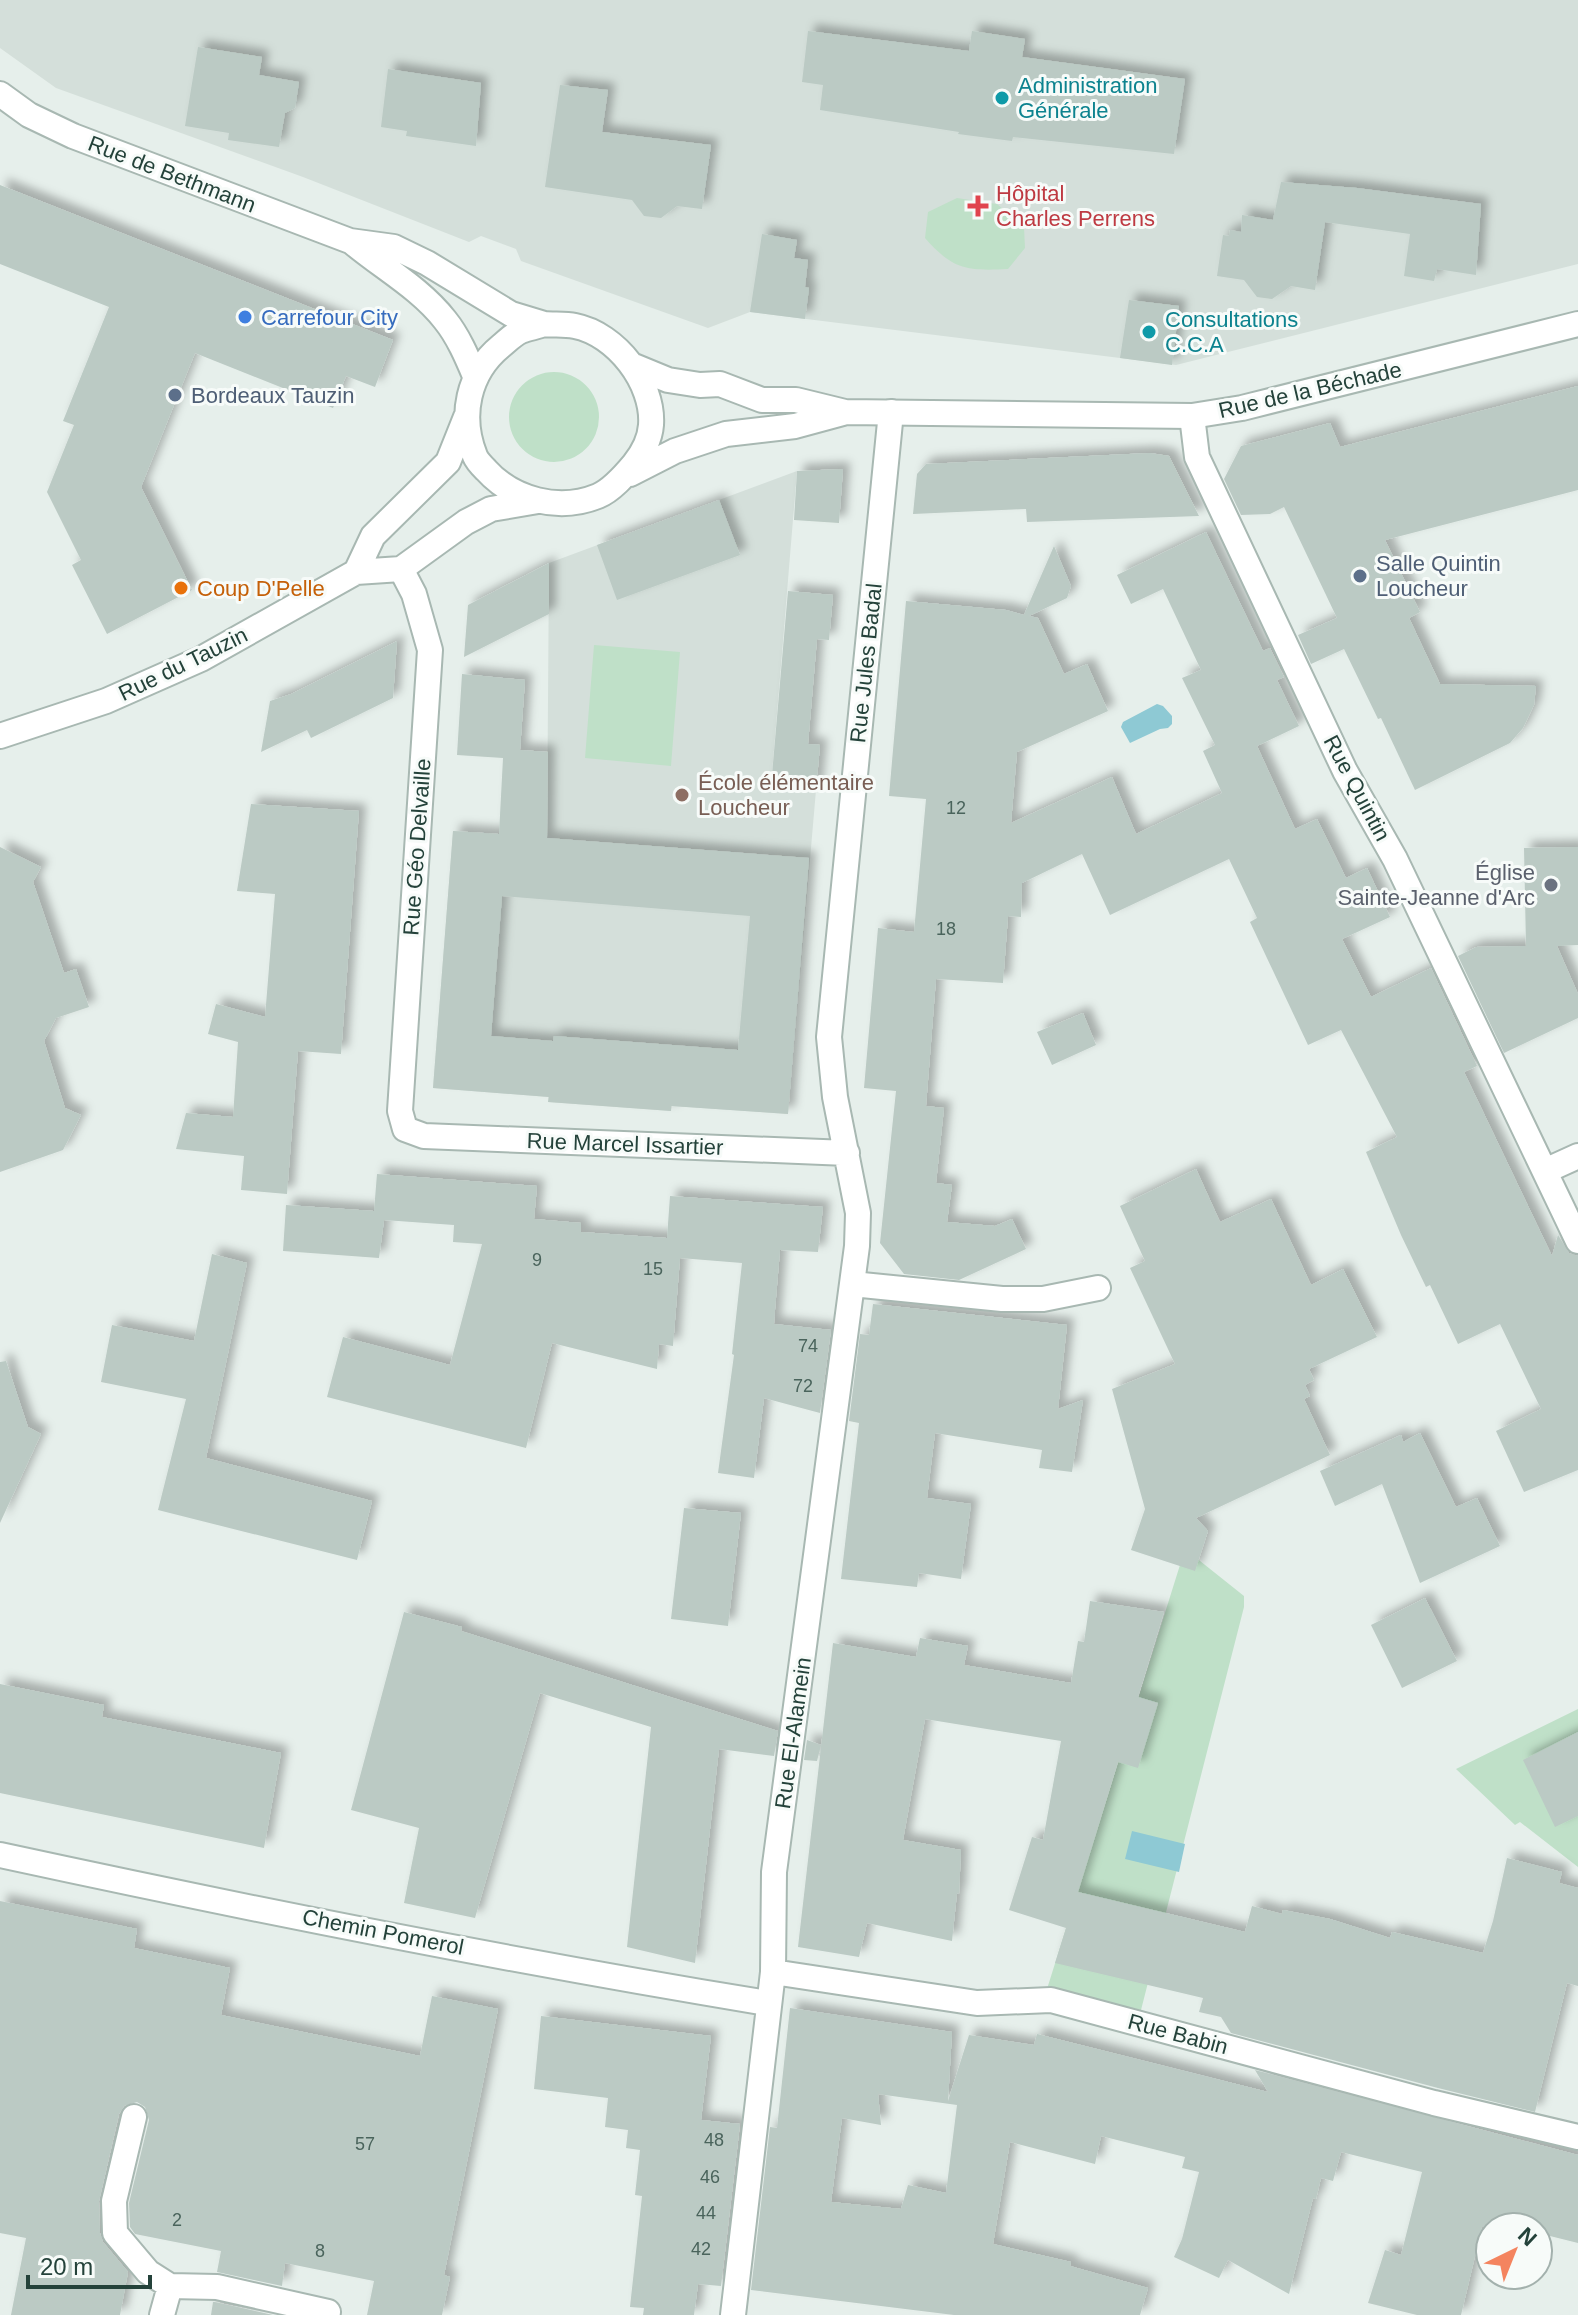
<svg xmlns="http://www.w3.org/2000/svg" width="1578" height="2315" font-family="Helvetica,sans-serif">
<style>
.built{fill:#d4dfda}
.green{fill:#bfe0c8}
.water{fill:#8ec9d4}
.building{fill:#bbcac4;fill-rule:evenodd;filter:url(#shadow)}
.lines{fill:none;stroke-linecap:round;stroke-linejoin:round}
.minor-casing{stroke:#a8b8b2;stroke-width:28}
.tertiary-casing{stroke:#a8b8b2;stroke-width:28}
.minor{stroke:#fff;stroke-width:24}
.tertiary{stroke:#fff;stroke-width:24}
.culture-dot{fill:#0f9aa8;stroke:#f7fbf9;stroke-width:3}
.health-dot{fill:#e0444e;stroke:#f7fbf9;stroke-width:3}
.shop-dot{fill:#3f7fe0;stroke:#f7fbf9;stroke-width:3}
.service-dot{fill:#5c6f8a;stroke:#f7fbf9;stroke-width:3}
.food-dot{fill:#e8710a;stroke:#f7fbf9;stroke-width:3}
.education-dot{fill:#8d6e63;stroke:#f7fbf9;stroke-width:3}
.worship-dot{fill:#6b7280;stroke:#f7fbf9;stroke-width:3}
.labels{text-anchor:middle;dominant-baseline:central;stroke-width:6;stroke-linejoin:round;paint-order:stroke}
.number-label{font-size:18px;fill:#4a645c}
.culture-label{font-size:22px;fill:#0d838f;stroke:#f7fbf9;text-anchor:start}
.street-label{font-size:22px;fill:#24423a;stroke:#f7fbf9}
.health-label{font-size:22px;fill:#be3a42;stroke:#f7fbf9;text-anchor:start}
.shop-label{font-size:22px;fill:#366cbe;stroke:#f7fbf9;text-anchor:start}
.service-label{font-size:22px;fill:#4e5e75;stroke:#f7fbf9;text-anchor:start}
.food-label{font-size:22px;fill:#c56008;stroke:#f7fbf9;text-anchor:start}
.education-label{font-size:22px;fill:#785e54;stroke:#f7fbf9;text-anchor:start}
.worship-label{font-size:22px;fill:#5b616d;stroke:#f7fbf9;text-anchor:end}
</style>
<defs>
<filter id="shadow"><feDropShadow dx="7" dy="-7" stdDeviation="4" flood-color="#0004"/></filter>
</defs>
<rect width="100%" height="100%" fill="#e6efeb"/>
<path class="built" d="M0,0H1578V264L1176,365L750,312L708,328L521,261L516,249L481,236L469,242L303,177L56,88L0,48Z
M797,471L771,786L816,790L788,1114L672,1106L671,1111L548,1102V1097L433,1088L453,831L547,837L549,563Z"/>
<path class="green" d="M957,198L997,204L1024,227L1025,248L1008,269C967,271 953,270 925,238L928,212Z
M509 417a45 45 0 1 1 90 0a45 45 0 1 1-90 0Z
M594,645L680,652L671,766L585,758Z
M1185,1549L1244,1596V1607L1141,2010L1047,1989Z
M1578,1709V1867L1520,1822L1515,1825L1456,1769Z"/>
<path class="water" d="M1157,704L1163,706L1172,716V724L1168,728L1160,729L1130,743L1121,727L1123,722Z
M1132,1831L1185,1844L1179,1872L1125,1859Z"/>
<path class="building" d="M808,31L969,51L972,31L1025,39L1022,57L1185,79L1174,154L1013,137L1012,141L958,134L959,132L820,110L823,85L802,82Z
M198,47L262,57L259,75L299,82L295,108L285,113L279,147L228,140L229,133L185,126Z
M388,69L481,83L476,146L406,136L407,131L381,127Z
M560,85L608,90L602,132L711,145L702,209L677,206L661,218L644,216L632,200L545,187Z
M1281,182L1357,188L1481,204L1476,275L1437,269L1434,281L1404,276L1410,234L1325,222L1315,290L1291,286L1272,299L1257,297L1244,280L1217,276L1223,235L1229,236L1230,230L1241,232L1242,215L1273,220Z
M0,185L393,340L375,387L346,376L333,408L195,353L141,487L192,590L107,634L72,565L81,560L47,492L74,425L63,421L109,307L0,264Z
M762,234L797,240L794,258L808,260L805,287L809,288L805,319L750,312Z
M1129,300L1179,306L1172,365L1120,358Z
M1578,386V490L1385,540L1420,612L1409,618L1440,684L1536,686L1534,705L1523,728L1510,743L1415,790L1381,718L1378,719L1344,649L1311,664L1298,635L1337,618L1284,507L1270,514L1241,515L1224,479L1241,446L1330,423L1340,447Z
M1150,453L1169,456L1199,516L1027,522L1026,509L913,514L917,474L926,464Z
M843,469L839,523L794,520L797,471Z
M719,500L740,555L617,600L597,545Z
M1206,532L1263,651L1270,648L1284,677L1277,680L1299,726L1257,746L1295,829L1317,819L1346,878L1367,868L1390,917L1342,939L1371,997L1431,968L1477,1066L1464,1072L1552,1256L1558,1235L1569,1253L1578,1256V1470L1524,1492L1496,1431L1541,1409L1500,1324L1458,1344L1430,1285L1426,1287L1401,1235L1366,1152L1397,1137L1341,1030L1308,1045L1250,922L1257,918L1229,859L1110,915L1082,854L1022,883L1021,917L1008,916L1003,983L936,979L926,1106L944,1108L936,1183L952,1185L947,1222L995,1226L1012,1219L1026,1249L959,1280L904,1274L880,1243L896,1091L864,1088L878,928L914,932L926,799L889,796L906,601L1006,610L1024,615L1054,546L1071,586L1067,598L1029,616L1038,618L1064,674L1087,664L1108,711L1017,752L1011,823L1112,777L1136,834L1222,793L1203,751L1215,745L1182,678L1201,670L1163,589L1131,604L1117,575Z
M549,563V614L464,657L468,605Z
M788,591L833,595L829,640L817,639L808,744L820,745L816,790L771,786Z
M397,641L393,698L311,738L307,730L261,752L270,701L291,694Z
M462,674L525,680L520,750L548,752L547,838L809,858L788,1114L671,1106V1111L548,1102L549,1097L433,1088L453,831L499,834L503,758L457,755ZM502,896L750,916L738,1050L554,1036L553,1041L491,1036Z
M251,804L359,811L341,1054L298,1051L287,1194L241,1190L244,1156L176,1149L186,1113L233,1117L238,1042L208,1034L216,1004L265,1017L275,894L237,891Z
M0,847L41,867L33,882L64,973L76,969L89,1007L56,1018L44,1041L65,1108L81,1115L63,1150L0,1172Z
M1578,847V945L1557,946L1578,994V1018L1504,1053L1458,956L1476,947L1526,946L1524,848Z
M1083,1013L1096,1045L1052,1065L1037,1032Z
M1196,1169L1220,1222L1271,1199L1311,1285L1343,1269L1377,1337L1309,1369L1314,1380L1305,1385L1310,1396L1304,1399L1330,1455L1196,1518L1208,1531L1195,1571L1131,1550L1145,1509L1112,1389L1175,1364L1130,1268L1145,1261L1120,1206Z
M377,1174L537,1186L534,1219L581,1223V1232L667,1238L670,1196L823,1207L818,1252L780,1250L775,1310L774,1324L831,1330L820,1413L764,1398L754,1478L718,1473L734,1355L732,1354L742,1263L680,1258L673,1346L659,1344L657,1369L552,1343L526,1448L327,1397L343,1337L450,1365L482,1244L453,1242L454,1225L384,1220L379,1258L283,1251L286,1205L374,1211Z
M212,1254L247,1263L206,1458L372,1501L357,1560L158,1510L186,1399L101,1382L112,1325L194,1341Z
M873,1304L1067,1325L1058,1409L1083,1400L1072,1472L1039,1468L1042,1450L935,1433L927,1498L971,1504L961,1579L919,1573L917,1587L841,1579L859,1423L849,1421L860,1334L869,1335Z
M6,1361L28,1427L41,1434L0,1523V1362Z
M1420,1433L1456,1507L1477,1498L1500,1546L1420,1583L1382,1484L1335,1506L1320,1471L1401,1435L1403,1442Z
M684,1508L741,1513L728,1626L671,1619Z
M1425,1598L1457,1661L1402,1688L1371,1625Z
M1090,1601L1164,1612L1138,1697L1158,1703L1138,1768L1118,1762L1078,1892L1245,1932L1252,1906L1282,1914L1283,1910L1330,1919L1390,1938L1392,1932L1483,1953L1493,1921L1507,1858L1562,1872L1559,1883L1578,1888V1986L1567,1983L1535,2112L1438,2088L1231,2033L1221,2017L1199,2012L1203,1998L1055,1963L1066,1928L1009,1910L1032,1837L1043,1840L1061,1741L925,1719L903,1840L961,1850L959,1894L957,1893L952,1941L867,1923L859,1957L798,1947L833,1643L916,1657L920,1638L968,1646L964,1665L1071,1683L1078,1641L1084,1642Z
M404,1612L462,1627L461,1631L778,1731L774,1756L719,1749L695,1963L627,1947L651,1727L540,1693L475,1918L404,1903L419,1828L351,1810Z
M0,1684L104,1705L102,1717L281,1753L264,1848L0,1793Z
M1578,1732V1816L1555,1827L1523,1760Z
M807,1740L821,1745L817,1761L804,1760Z
M0,1901L137,1929L134,1948L230,1968L221,2015L420,2056L432,1996L498,2009L444,2275L450,2277L442,2315H367L374,2281L285,2263L282,2286L217,2272L221,2251L135,2234L130,2227L129,2203L149,2120L145,2107L137,2102L124,2106L119,2114L99,2201L100,2233L103,2242L128,2272L120,2315H11L26,2238L0,2233Z
M790,2008L952,2032L948,2101L969,2035L1034,2045L1037,2034L1268,2092L1255,2070L1578,2155V2243L1538,2233V2227H1482L1461,2315H1417L1368,2303L1385,2250L1401,2255L1422,2172L1341,2152L1333,2181L1321,2178L1316,2199L1313,2198L1289,2294L1228,2260L1219,2278L1174,2257L1182,2239L1199,2172L1182,2168L1185,2157L1101,2136L1095,2164L1010,2142L993,2244L1071,2262L1070,2266L1148,2288L1140,2315H954L751,2290L770,2127L777,2128ZM878,2094L957,2105L946,2193L908,2185L901,2209L831,2202L842,2118L881,2125Z
M541,2016L711,2036L701,2120L740,2124L721,2286L698,2284L694,2315H643L644,2308L630,2307L642,2196L635,2195L640,2150L626,2148L628,2130L605,2127L608,2098L534,2089Z
M213,2302H215L273,2315H211Z"/>
<g class="lines">
<g class="minor-casing">
<path id="minor" d="M1192,416L1197,457L1345,771L1395,859L1578,1241
M401,569L414,594L430,650L400,1111L405,1129L424,1136L847,1153
M1545,1171L1578,1156
M852,1284L1002,1299H1043L1098,1288
M0,1855C254,1910 511,1961 767,2003
M773,1972L977,2003L1051,2000L1434,2103L1578,2137
M134,2117L114,2201L115,2233L148,2272L170,2286L217,2287L328,2312
M162,2315L170,2286
M733,2315L773,1972L774,1872L857,1246L858,1213L835,1097L829,1037L891,412"/>
</g>
<g class="tertiary-casing">
<path id="tertiary" d="M0,94L29,115L73,136L350,241L394,247L427,263L511,314L544,324
M352,242C383,268 420,288 445,320C458,336 467,357 475,376
M544,324C554,325 565,324 575,326C616,334 654,383 651,425C650,439 642,454 634,464C624,476 612,490 598,496C559,512 513,500 486,470C482,466 477,461 475,456C459,416 468,373 501,346C507,341 514,334 521,331C528,328 537,327 544,324Z
M634,366L668,380L700,385L720,384L762,400H796L845,412L1192,416L1242,408L1578,324
M630,474L675,451L726,434L795,426L843,413
M356,572L373,536L448,462L466,417
M0,736L106,701L201,659L356,572L401,569L466,522L491,509L538,501"/>
</g>
<use href="#minor" class="minor"/>
<use href="#tertiary" class="tertiary"/>
</g>
<g class="culture-dot">
<circle cx="1002" cy="98" r="8"/>
<circle cx="1149" cy="332" r="8"/>
</g>
<path class="health-dot" d="M974 194h8v8h8v8h-8v8h-8v-8h-8v-8h8z"/>
<circle class="shop-dot" cx="245" cy="317" r="8"/>
<g class="service-dot">
<circle cx="175" cy="395" r="8"/>
<circle cx="1360" cy="576" r="8"/>
</g>
<circle class="food-dot" cx="181" cy="588" r="8"/>
<circle class="education-dot" cx="682" cy="795" r="8"/>
<circle class="worship-dot" cx="1551" cy="885" r="8"/>
<g class="labels">
<g class="number-label">
<text x="956" y="808">12</text>
<text x="946" y="929">18</text>
<text x="537" y="1260">9</text>
<text x="653" y="1269">15</text>
<text x="808" y="1346">74</text>
<text x="803" y="1386">72</text>
<text x="714" y="2140">48</text>
<text x="365" y="2144">57</text>
<text x="710" y="2177">46</text>
<text x="706" y="2213">44</text>
<text x="177" y="2220">2</text>
<text x="701" y="2249">42</text>
<text x="320" y="2251">8</text>
</g>
<g class="culture-label">
<text x="1018" y="85">Administration<tspan x="1018" dy="25">Générale</tspan></text>
<text x="1165" y="319">Consultations<tspan x="1165" dy="25">C.C.A</tspan></text>
</g>
<g class="street-label">
<text transform="translate(172 174) rotate(21)">Rue de Bethmann</text>
<text transform="translate(1310 390) rotate(-13)">Rue de la Béchade</text>
<text transform="translate(866 663) rotate(-84)">Rue Jules Badal</text>
<text transform="translate(183 664) rotate(-26)">Rue du Tauzin</text>
<text transform="translate(1357 788) rotate(62)">Rue Quintin</text>
<text transform="translate(417 847) rotate(-86)">Rue Géo Delvaille</text>
<text transform="translate(625 1144) rotate(2)">Rue Marcel Issartier</text>
<text transform="translate(793 1733) rotate(-82)">Rue El-Alamein</text>
<text transform="translate(383 1932) rotate(11)">Chemin Pomerol</text>
<text transform="translate(1178 2034) rotate(15)">Rue Babin</text>
</g>
<g class="health-label">
<text x="996" y="193">Hôpital<tspan x="996" dy="25">Charles Perrens</tspan></text>
</g>
<g class="shop-label">
<text x="261" y="317">Carrefour City</text>
</g>
<g class="service-label">
<text x="191" y="395">Bordeaux Tauzin</text>
<text x="1376" y="563">Salle Quintin<tspan x="1376" dy="25">Loucheur</tspan></text>
</g>
<g class="food-label">
<text x="197" y="588">Coup D'Pelle</text>
</g>
<g class="education-label">
<text x="698" y="782">École élémentaire<tspan x="698" dy="25">Loucheur</tspan></text>
</g>
<g class="worship-label">
<text x="1535" y="872">Église<tspan x="1535" dy="25">Sainte-Jeanne d'Arc</tspan></text>
</g>
</g>
<g transform="translate(1514 2251) rotate(43)"><circle r="38" fill="#f7fbf9" stroke="#a3b1ad" stroke-width="2"/>
<path d="M0-6L14 30L0 20L-14 30Z" fill="#f4845f"/>
<text y="-12" font-size="22" font-weight="bold" text-anchor="middle" fill="#24423a">N</text>
</g>
<path d="M28 2275v12h122v-12" fill="none" stroke="#24423a" stroke-width="4"/>
<text x="40" y="2275" font-size="24" fill="#24423a" stroke="#f7fbf9" stroke-width="6" paint-order="stroke">20 m</text>
</svg>
